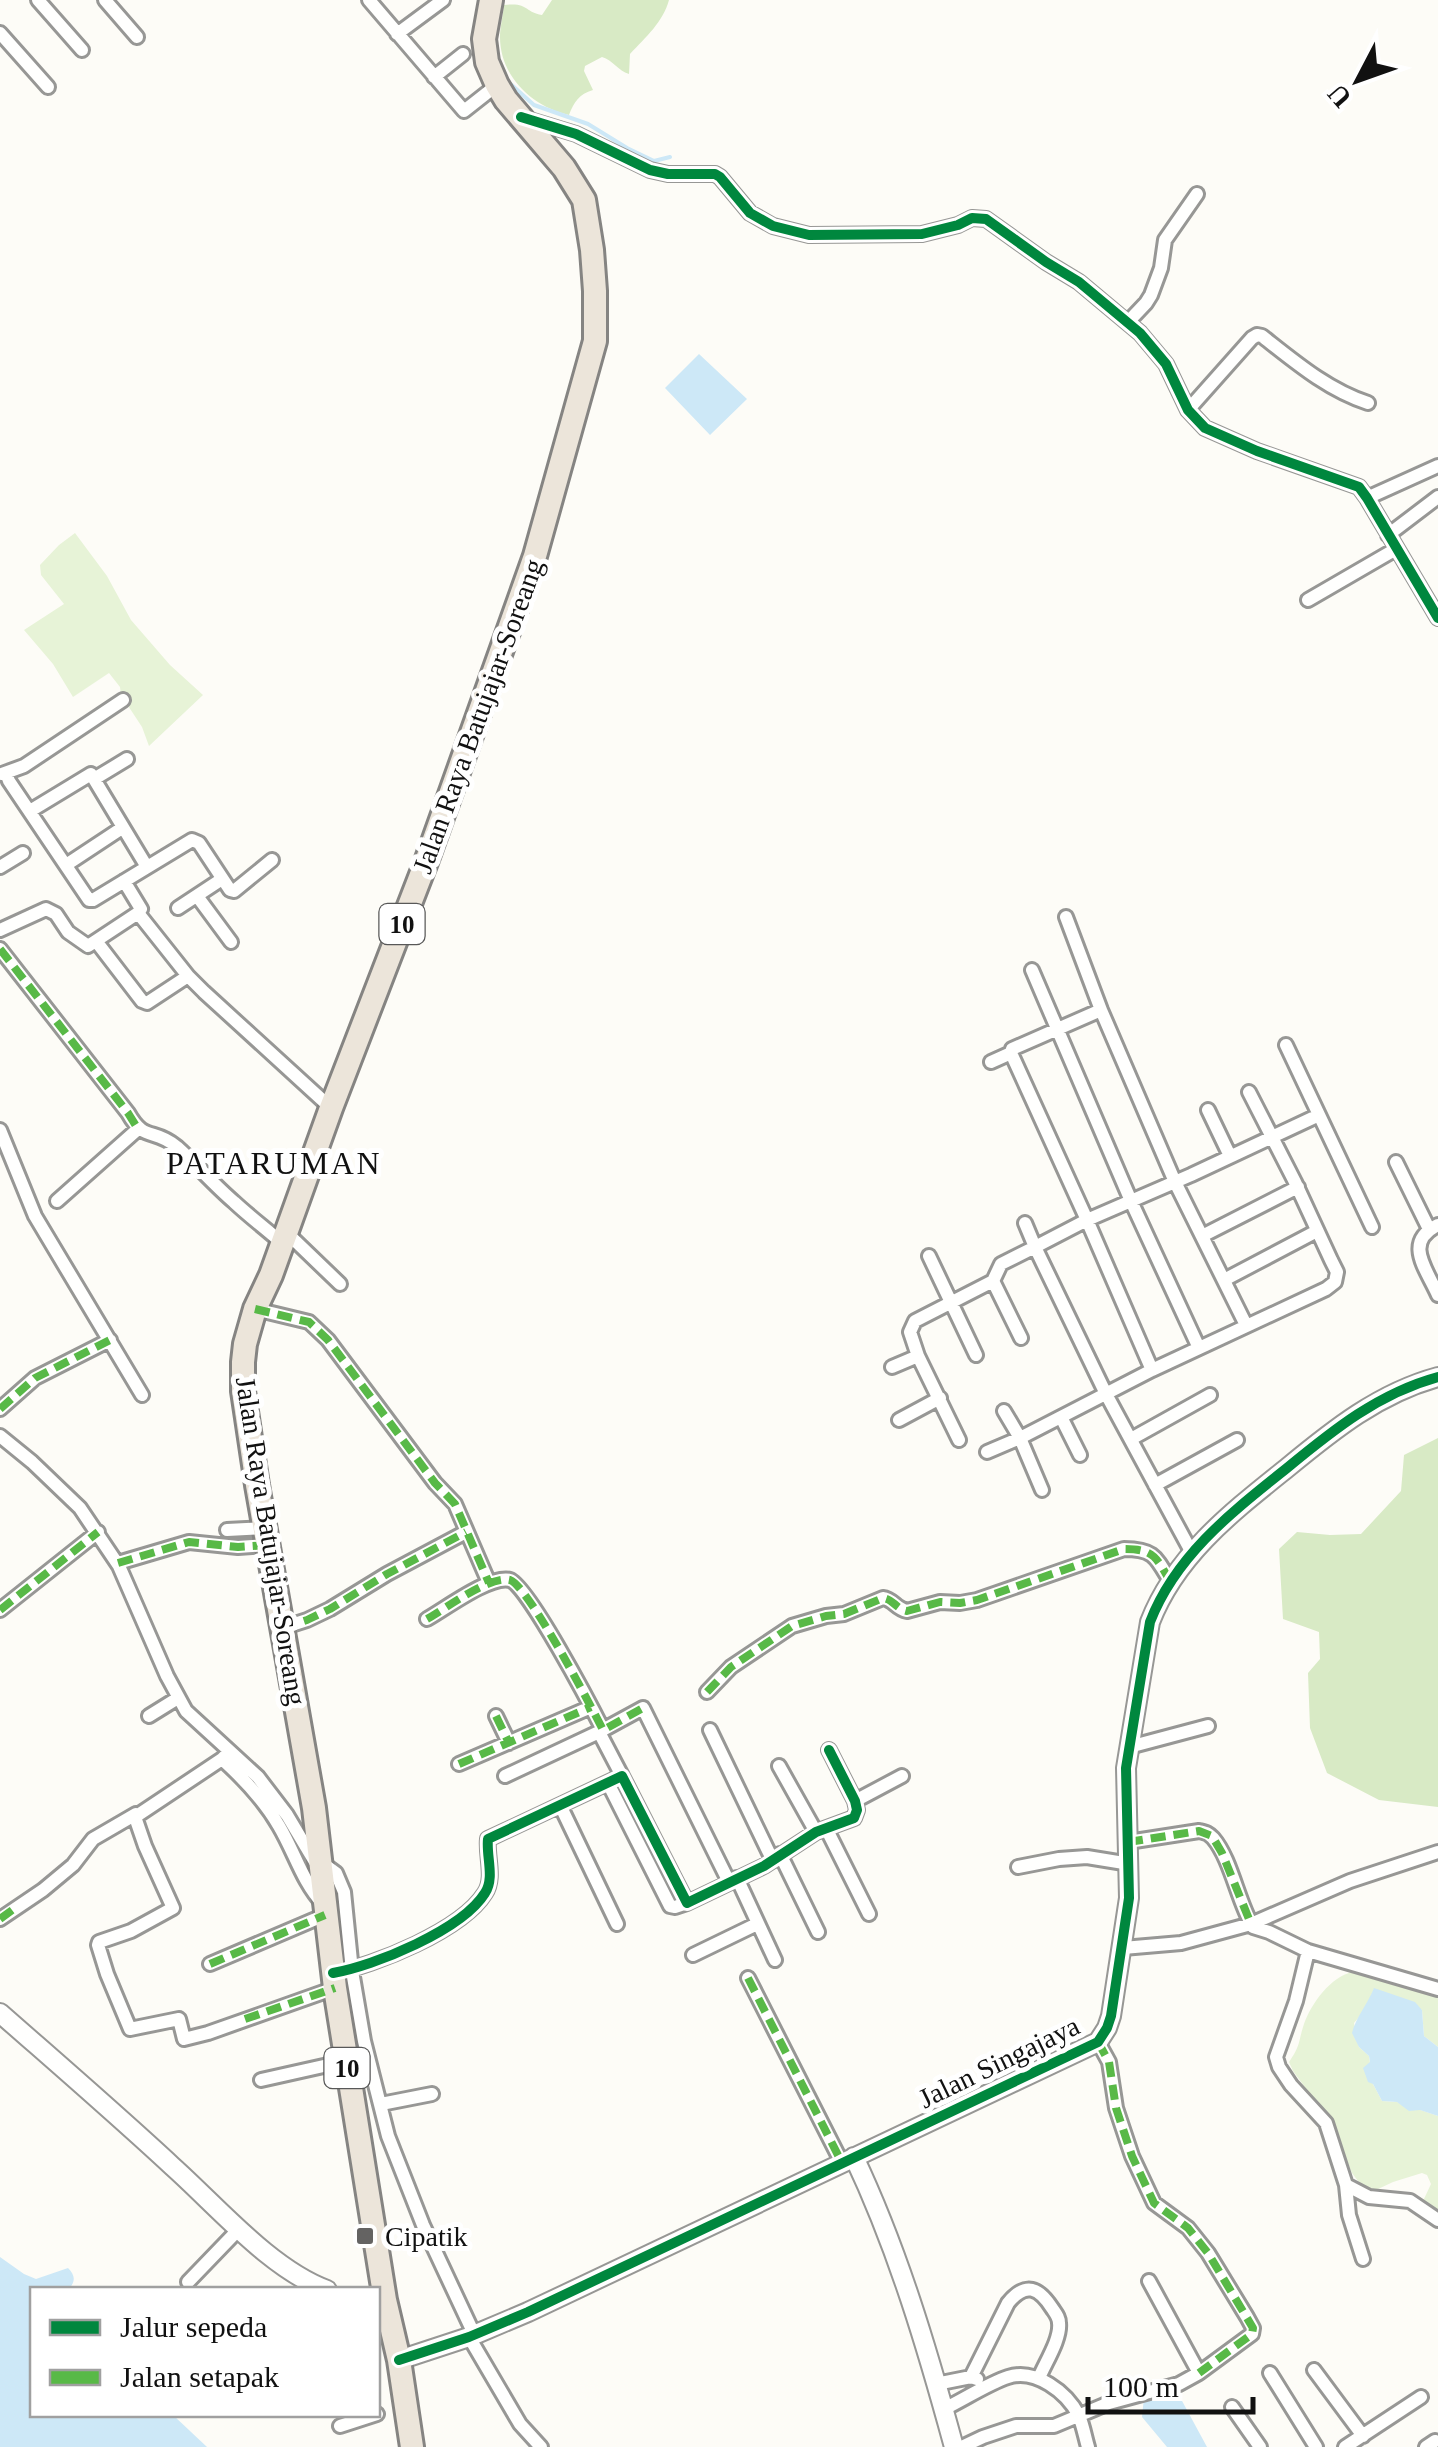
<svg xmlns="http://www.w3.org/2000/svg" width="1438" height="2447" font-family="Georgia,serif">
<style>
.green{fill:#e7f3d7}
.forest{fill:#d8eac5}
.water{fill:#cde8f7}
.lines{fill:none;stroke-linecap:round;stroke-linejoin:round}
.stream{stroke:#cde8f7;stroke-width:4}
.minor-casing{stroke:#979795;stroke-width:18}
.tertiary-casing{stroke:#979795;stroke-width:22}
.trunk-casing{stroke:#858482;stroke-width:28}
.minor{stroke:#fffffe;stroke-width:12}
.tertiary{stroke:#fffffe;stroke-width:18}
.trunk{stroke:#ece5da;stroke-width:22}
.quiet{stroke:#58b947;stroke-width:8;stroke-dasharray:15 8;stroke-linecap:butt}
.cycleway-casing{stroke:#fff;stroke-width:16}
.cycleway{stroke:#00873e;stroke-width:10}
.poi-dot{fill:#646362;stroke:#fff;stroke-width:4}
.labels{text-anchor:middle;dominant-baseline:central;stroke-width:10;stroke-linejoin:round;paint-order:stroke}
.shield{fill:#fff;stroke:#585858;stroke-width:2.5}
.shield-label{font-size:25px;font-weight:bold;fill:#111}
.street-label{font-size:28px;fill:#111;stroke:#fff}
.poi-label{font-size:28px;fill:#111;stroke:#fff;text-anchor:start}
.quarter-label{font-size:32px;letter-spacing:2.5px;fill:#111;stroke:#fff}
</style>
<rect width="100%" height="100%" fill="#fdfcf7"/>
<path class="green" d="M75,533L107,576L131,620L170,665L203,695L149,746L142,727L121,695L120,687L109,673L73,697L53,664L24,630L64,604L41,575L40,565L59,545Z
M1353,1972L1405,1984L1438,1996V2047L1424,2036L1422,2010L1374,1989L1365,2010L1354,2023L1359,2047L1369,2056L1373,2084L1382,2101L1397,2102L1438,2116V2215L1425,2206L1423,2201L1431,2184L1427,2175L1422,2173L1393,2182L1376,2190L1361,2185L1352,2173L1332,2124L1293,2071L1289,2062C1301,2045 1298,2042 1304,2024C1311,2004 1331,1976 1353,1972Z"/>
<path class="forest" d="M552,0H669C663,22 646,37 630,54L629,74C618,71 613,60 602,57L585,66L584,71L593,90C579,94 574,102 569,115C533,107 500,77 500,37C500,27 503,16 504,5C529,2 524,12 542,15Z
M1438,1438V1807L1379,1800L1327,1773L1310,1728L1308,1673L1320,1659L1319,1632L1283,1619L1279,1549L1297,1532L1330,1535L1361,1534L1401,1491L1404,1455Z"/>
<path class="water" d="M699,354L747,399L710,435L665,388Z
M1374,1988L1415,2002L1422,2010L1424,2036L1438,2047V2116L1420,2110L1409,2111L1397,2102L1382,2101L1373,2084L1368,2082L1363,2068L1370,2062L1369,2056L1359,2047L1352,2033C1355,2019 1368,2003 1374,1988Z
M0,2257L24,2274L36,2279L68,2268C75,2275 76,2281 69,2289L32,2290V2414L173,2415L207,2447H0Z
M1167,2391L1172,2399H1181L1207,2447H1167L1142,2417L1144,2397Z"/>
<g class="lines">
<path class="stream" d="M506,80L534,105L588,124L627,148L654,161L670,157"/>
<g class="minor-casing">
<path id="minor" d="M38,0L82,50
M105,0L137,37
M369,0L464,111L497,85
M0,33L48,87
M397,34L443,0
M434,77L463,54
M527,119L576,134L650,170L668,174H715L720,177L750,213L773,226L809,235L922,234L958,225L972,218L986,219L1046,262L1079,282L1140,333L1166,364L1188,410L1205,428L1257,451L1359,487L1367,498L1438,618
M1128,322L1146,303L1151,295L1161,268L1165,240L1197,194
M1188,410L1252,338L1257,335L1262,336C1295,362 1328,390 1368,403
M1367,498L1438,466
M1388,535L1438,497
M1308,600L1396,549
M6,773L9,781L89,900H93L192,840L199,843L230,890L234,891L272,860
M2,774L24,766L123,700
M94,779L127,759
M30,811L91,774L147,867
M66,865L122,828
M0,867L23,853
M124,881L141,909L138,913
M197,896L231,942
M178,908L222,879
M1066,917L1101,1010L1175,1182L1246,1325
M0,930L46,909L56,914L68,932L88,946L138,913L188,976L204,992L331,1108
M96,941L142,1001L147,1003L188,976
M0,949L128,1113C145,1143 153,1127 177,1147C196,1164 214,1185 234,1202C249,1216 266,1229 282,1243
M1032,970L1131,1201L1199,1348
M1101,1010L1012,1049L1011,1053L1087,1220L1152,1370
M1286,1045L1372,1227
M991,1062L1011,1053
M1208,1110L1230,1156
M0,1130L35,1216L142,1395
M1396,1162L1429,1229
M57,1201L138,1129
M1438,1225C1403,1242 1426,1268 1438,1295
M287,1233L340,1284
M1202,1236L1298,1187
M929,1256L976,1355
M1224,1280L1317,1231
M993,1281L1021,1338
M255,1309L309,1322L328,1340L435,1483L455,1504L489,1583
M892,1367L918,1356
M0,1409L35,1378L110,1340
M1004,1411L1020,1438L1042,1490
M1061,1417L1080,1455
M899,1420L940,1398
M0,1436L32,1462L80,1508L119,1566L167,1676L186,1711L258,1777L287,1815L315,1862
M1131,1439L1210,1395
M959,1440L918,1356L910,1332L915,1321L993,1281L1001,1264L1035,1247L1025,1223
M987,1452L1020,1438L1152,1370L1326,1289L1335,1282L1337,1272L1331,1260L1295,1182L1249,1092
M1155,1485L1237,1440
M227,1530L264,1528
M1192,1553L1106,1394L1035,1247L1087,1220L1191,1175L1319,1115
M118,1563L189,1542L238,1547L268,1545
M0,1610L98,1532
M427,1619C445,1609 490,1575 510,1580C528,1586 591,1706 603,1730
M282,1628L307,1620L330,1609L387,1574L466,1532
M707,1692L731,1667L792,1626L826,1616L844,1614L883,1598C893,1599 896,1609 907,1611L940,1602L960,1603L977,1600L1124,1549C1154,1549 1156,1557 1170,1581
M149,1716L178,1698
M496,1716L509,1743
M710,1730L772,1859
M599,1732L643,1708L729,1882
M1129,1747L1208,1726
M226,1755L222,1759C244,1779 264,1800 279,1826C295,1853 302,1881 323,1904
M222,1759L135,1817L145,1846L173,1908L131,1931L99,1942L98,1945L107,1974L130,2029L179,2019L184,2039L208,2033L335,1988
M459,1764L591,1707
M779,1766L816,1832
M505,1776L599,1732L622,1776
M608,1783L670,1906L675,1907L687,1903
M855,1801L902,1776
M560,1805L617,1924
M827,1830L869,1914
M1128,1842L1199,1831C1207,1833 1208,1833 1213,1838C1231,1859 1238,1902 1253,1927L1269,1932L1308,1951L1438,1989
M780,1854L818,1932
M321,1862L336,1873L344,1892L352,1971L364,2041L388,2136L423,2225L474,2334
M1018,1867L1059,1859L1087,1857L1130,1864
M737,1878L775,1960
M0,1919L43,1890L73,1865L93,1839L136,1814
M1123,1948L1181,1943L1251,1924L1350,1881L1438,1852
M1308,1951L1296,2001L1276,2057L1279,2067L1291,2085L1326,2123L1346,2185L1349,2215L1363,2259
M693,1955L757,1924
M210,1964L325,1915
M333,1973C374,1966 462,1930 485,1893C495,1878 486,1856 488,1839L622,1776L687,1903L764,1866L816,1832L854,1818L857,1810L855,1801L829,1750
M748,1978L842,2163
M261,2080L346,2061
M381,2104L432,2094
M1346,2185L1369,2197L1410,2201L1438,2220
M1149,2281L1199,2373
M188,2282L239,2229
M469,2337L520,2424L541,2447
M1314,2370L1363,2436
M1270,2373L1316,2447
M971,2377L1008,2303C1026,2281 1039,2288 1052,2308C1056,2314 1059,2317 1059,2323C1061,2339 1045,2363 1039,2378
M936,2384L971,2377L977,2379
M1232,2407L1260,2447
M944,2409C963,2400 989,2383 1008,2377C1035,2368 1067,2392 1079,2416C1083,2425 1085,2437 1088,2447
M340,2426L377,2414
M962,2447L983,2437L1016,2426H1054L1109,2403L1179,2384L1199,2373L1252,2334L1253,2328L1247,2317L1208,2253L1188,2228L1154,2203L1132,2156L1116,2108L1109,2062L1098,2042
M1345,2447L1421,2397
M1426,2447L1435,2441"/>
</g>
<g class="tertiary-casing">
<path id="tertiary" d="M0,2013C58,2064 116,2114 172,2166C217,2206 270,2269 327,2290
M854,2157C898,2250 927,2348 954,2447
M399,2360L469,2337L528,2312L1098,2042L1107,2028L1111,2016L1129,1898L1126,1768L1150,1622C1176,1555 1232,1512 1287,1468C1333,1430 1379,1393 1438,1377"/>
</g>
<g class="trunk-casing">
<path id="trunk" d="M412,2447L399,2360L385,2300L335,1988L314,1808L257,1485L243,1391V1362L245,1344L255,1309L271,1275L331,1108L426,862L535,556L595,341V291L592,250L584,200L564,168L506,100L497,85L487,62L484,39L491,0"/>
</g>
<use href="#minor" class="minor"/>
<use href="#tertiary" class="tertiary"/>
<use href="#trunk" class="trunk"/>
<path class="quiet" d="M0,949L128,1113L138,1129
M255,1309L309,1322L328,1340L435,1483L455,1504L489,1583
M0,1409L35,1378L110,1340
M118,1563L189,1542L238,1547L268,1545
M0,1610L98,1532
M427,1619C445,1609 490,1575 510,1580C528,1586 591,1706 603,1730L643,1708
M282,1628L307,1620L330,1609L387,1574L466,1532
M707,1692L731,1667L792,1626L826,1616L844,1614L883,1598C893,1599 896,1609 907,1611L940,1602L960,1603L977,1600L1124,1549C1154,1549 1156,1557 1170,1581
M496,1716L509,1743
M459,1764L591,1707
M1128,1842L1199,1831L1212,1836L1222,1853L1251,1924
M0,1919L15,1908
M210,1964L325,1915
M748,1978L842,2163
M245,2019L335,1988
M1098,2042L1109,2062L1116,2108L1132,2156L1154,2203L1188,2228L1208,2253L1253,2328L1252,2334L1199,2373"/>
<g class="cycleway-casing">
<path id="cycleway" d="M521,117L576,134L650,170L668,174H715L720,177L750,213L773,226L809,235L922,234L958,225L972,218L986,219L1046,262L1079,282L1140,333L1166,364L1188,410L1205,428L1257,451L1359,487L1367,498L1438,618
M333,1973C374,1966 462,1930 485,1893C495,1878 486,1856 488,1839L622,1776L687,1903L764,1866L816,1832L854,1818L857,1810L855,1801L829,1750
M399,2360L469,2337L528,2312L1098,2042L1107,2028L1111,2016L1129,1898L1126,1768L1150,1622C1176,1555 1232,1512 1287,1468C1333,1430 1379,1393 1438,1377"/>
</g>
<use href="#cycleway" class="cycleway"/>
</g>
<rect class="poi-dot" x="355" y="2226" width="20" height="20" rx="5"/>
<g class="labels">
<g class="shield">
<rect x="379.5" y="904" width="45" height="40" rx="8"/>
<rect x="324.5" y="2048" width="45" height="40" rx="8"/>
</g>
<g class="shield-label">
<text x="402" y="924">10</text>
<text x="347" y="2068">10</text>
</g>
<g class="street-label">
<text transform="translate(478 716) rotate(-70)">Jalan Raya Batujajar-Soreang</text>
<text transform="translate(271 1541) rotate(81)">Jalan Raya Batujajar-Soreang</text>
<text transform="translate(999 2062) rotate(-26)">Jalan Singajaya</text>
</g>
<g class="poi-label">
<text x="385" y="2236">Cipatik</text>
</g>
<g class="quarter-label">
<text x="274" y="1163">PATARUMAN</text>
</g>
</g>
<rect x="30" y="2287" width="350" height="130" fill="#ffffff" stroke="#a0a0a0" stroke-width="2.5"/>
<rect x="50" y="2320" width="50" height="15" fill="#00873e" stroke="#a0a0a0" stroke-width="2.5"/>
<text x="120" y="2337" font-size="30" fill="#111111">Jalur sepeda</text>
<rect x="50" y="2370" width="50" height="15" fill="#58b947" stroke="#a0a0a0" stroke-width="2.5"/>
<text x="120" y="2387" font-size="30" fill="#111111">Jalan setapak</text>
<g transform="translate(1358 80) rotate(229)" stroke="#ffffff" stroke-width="8" paint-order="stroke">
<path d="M0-8L18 38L0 25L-18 38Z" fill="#111111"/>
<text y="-15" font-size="28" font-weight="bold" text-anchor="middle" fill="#111111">U</text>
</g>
<path d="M1088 2397v15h165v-15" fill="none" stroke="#111111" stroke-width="5"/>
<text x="1103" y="2397" font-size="30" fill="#111111" stroke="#ffffff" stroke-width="8" paint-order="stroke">100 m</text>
</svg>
